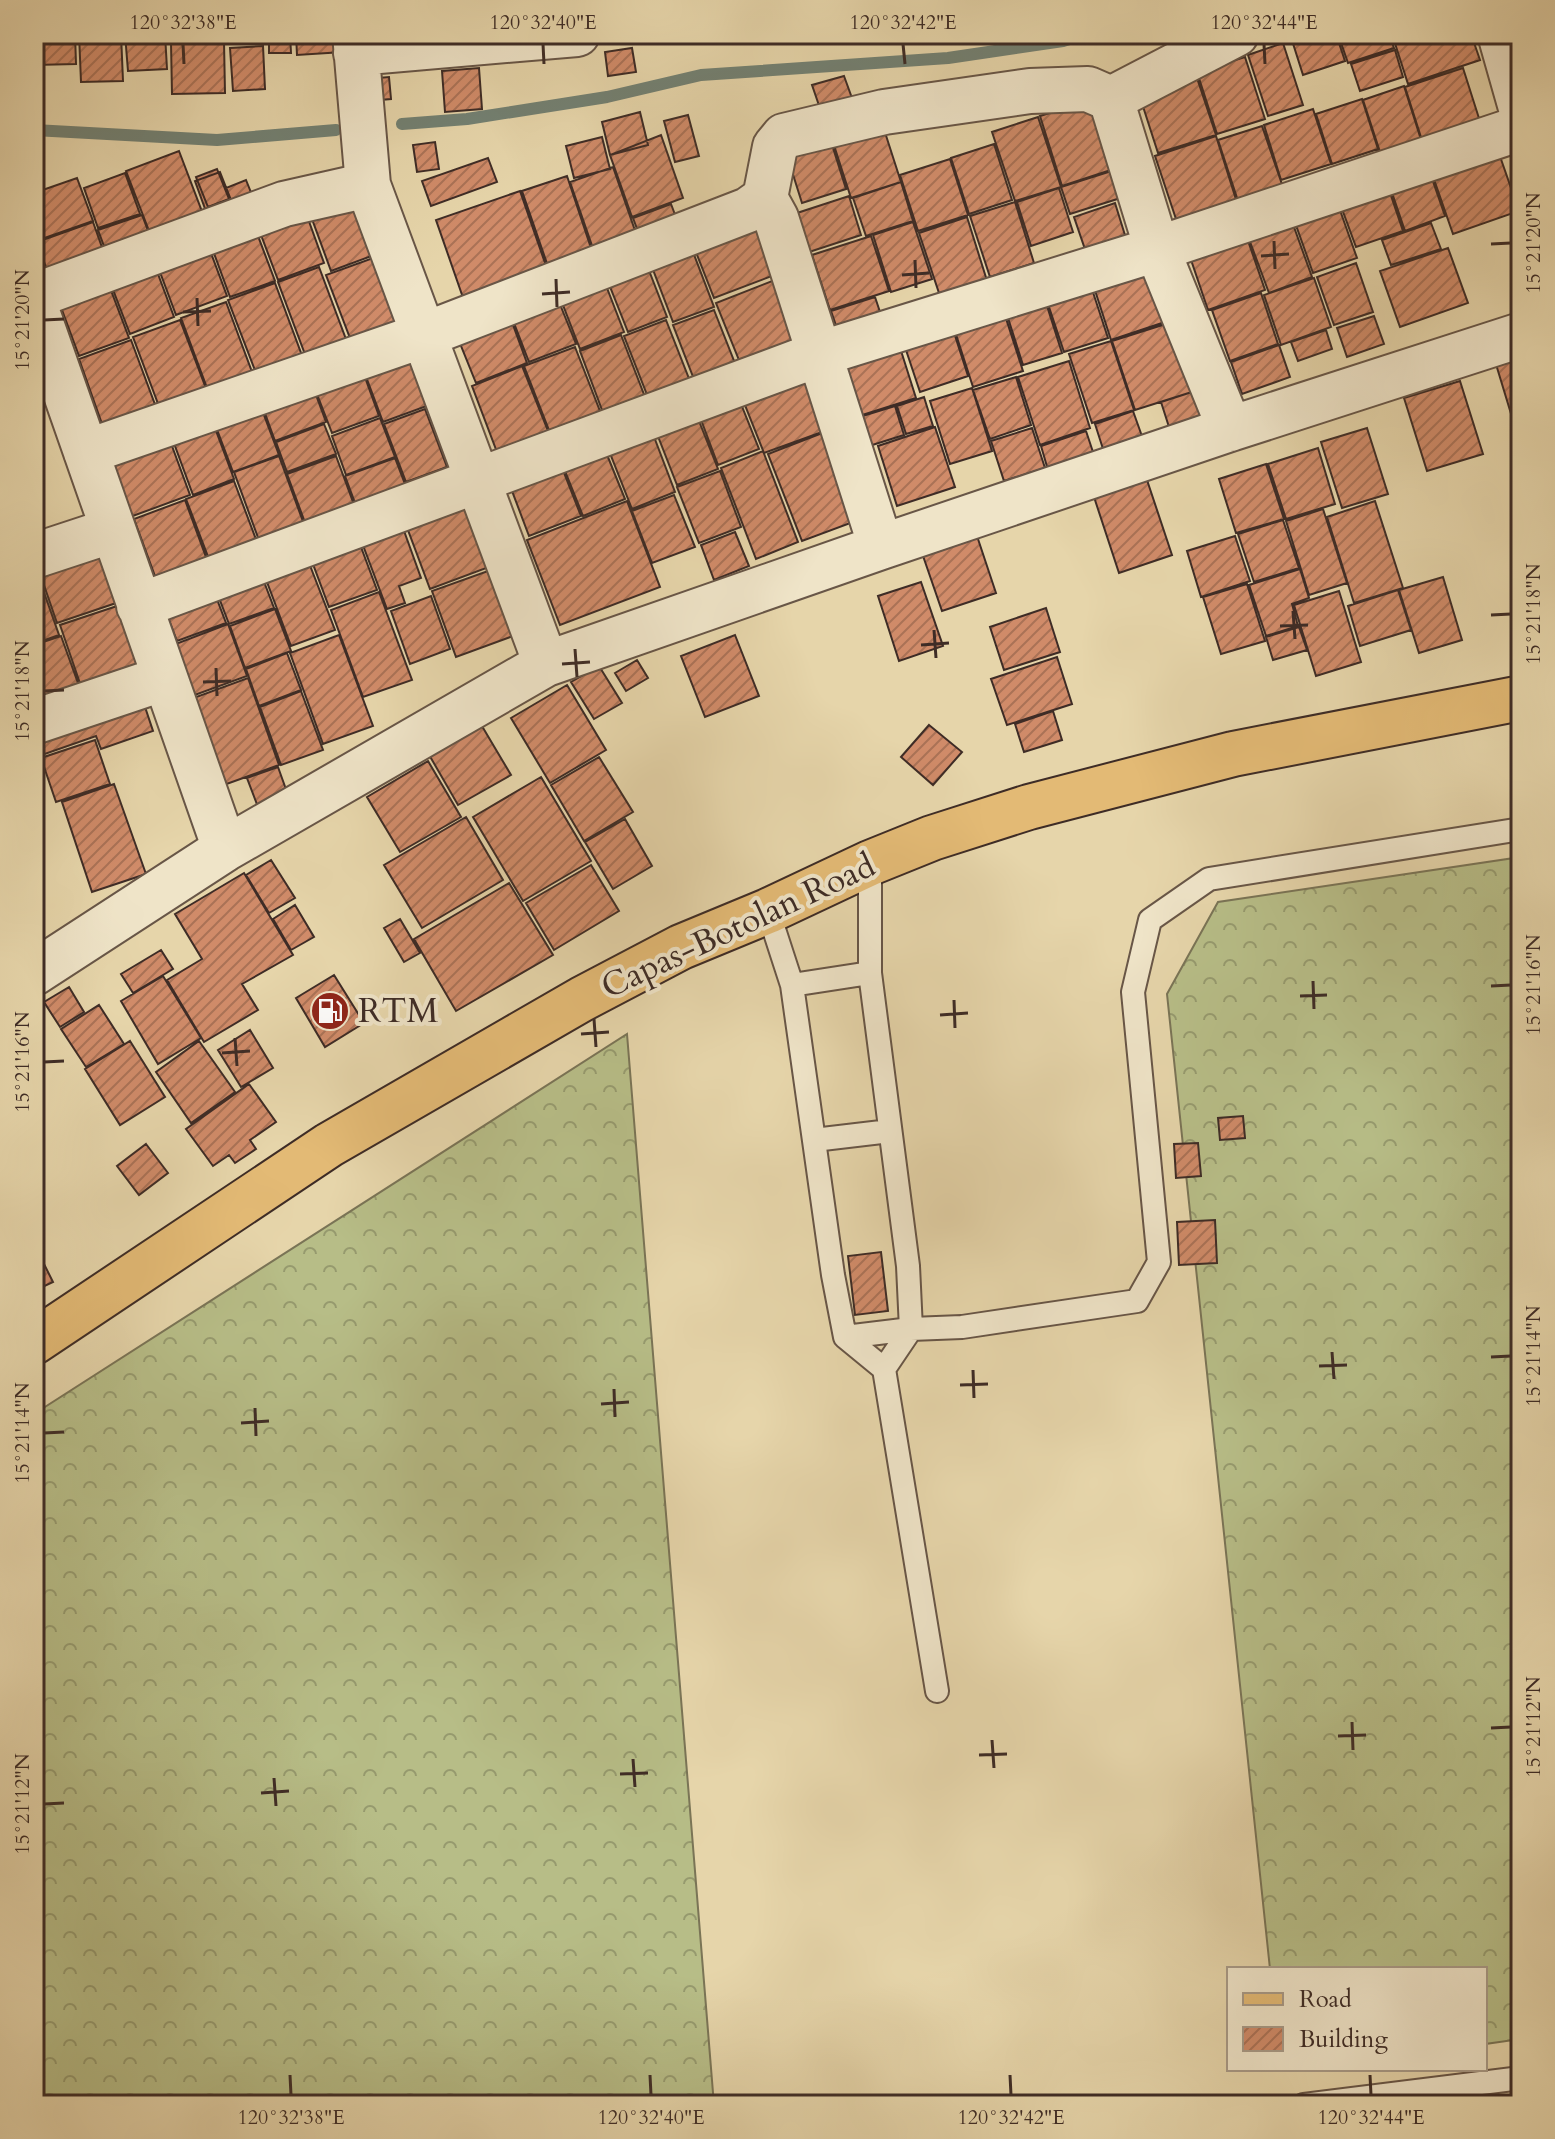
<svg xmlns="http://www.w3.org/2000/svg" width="1555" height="2139" font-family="Cardo,serif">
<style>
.forest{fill:url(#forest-crowns);stroke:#7a7456;stroke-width:2}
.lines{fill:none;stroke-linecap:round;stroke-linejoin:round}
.stream{stroke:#738173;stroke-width:12}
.building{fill:url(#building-hatch);stroke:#3e2c26;stroke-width:2}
.service-casing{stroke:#685647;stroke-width:26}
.minor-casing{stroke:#685647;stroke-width:48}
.primary-casing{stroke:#3e2c26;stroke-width:48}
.service{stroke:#efe4c8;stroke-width:22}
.minor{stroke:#efe4c8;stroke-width:44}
.primary{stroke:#e3ba75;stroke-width:44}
.ticks{fill:none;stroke:#3e2c26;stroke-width:3}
.labels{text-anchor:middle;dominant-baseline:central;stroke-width:8;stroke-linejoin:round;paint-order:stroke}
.street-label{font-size:34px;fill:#3e2c26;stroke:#efe4c8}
.poi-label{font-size:34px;fill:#3e2c26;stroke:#efe4c8;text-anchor:start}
.neatline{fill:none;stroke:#3e2c26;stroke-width:3}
.ticks-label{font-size:20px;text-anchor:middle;fill:#3e2c26}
</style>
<defs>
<pattern id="forest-crowns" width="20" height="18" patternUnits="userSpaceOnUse" patternTransform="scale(2)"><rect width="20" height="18" fill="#b7bd87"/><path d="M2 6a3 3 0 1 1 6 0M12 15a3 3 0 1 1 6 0" fill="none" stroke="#969a6e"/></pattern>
<pattern id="building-hatch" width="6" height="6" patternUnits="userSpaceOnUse" patternTransform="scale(2)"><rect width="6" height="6" fill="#d08b69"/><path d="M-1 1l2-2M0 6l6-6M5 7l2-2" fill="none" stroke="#aa7256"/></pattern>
</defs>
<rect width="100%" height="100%" fill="#e6d5aa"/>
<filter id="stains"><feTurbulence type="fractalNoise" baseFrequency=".0025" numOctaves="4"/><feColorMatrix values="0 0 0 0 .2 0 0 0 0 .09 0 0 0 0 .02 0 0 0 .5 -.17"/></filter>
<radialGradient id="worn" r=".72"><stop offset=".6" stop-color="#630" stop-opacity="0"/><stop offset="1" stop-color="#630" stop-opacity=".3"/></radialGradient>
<path class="forest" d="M1521,857V2039L1485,2044V1969H1270L1167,994L1218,902Z
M627,1034L714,2105H34V1414Z"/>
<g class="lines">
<path class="stream" d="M402,124L467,119L607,97L701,75L948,58L1063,41L1085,34
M34,130L217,140L336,130"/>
</g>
<path class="building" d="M34,34H75L76,64L34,65Z
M79,34H121L123,81L81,82Z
M125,34H165L167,69L128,71Z
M171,34H222V39L171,41Z
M227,34H264L265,41L228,44Z
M269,34H290L291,53H269Z
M296,34H342L343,52L297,55Z
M1290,34H1336L1345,61L1303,75Z
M1338,34H1389L1394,48L1348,63Z
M1392,34H1471L1480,60L1408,84Z
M224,42L225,93L172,94L171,43Z
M1283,43L1303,105L1268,116L1248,55Z
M263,46L265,89L233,91L230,48Z
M632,48L636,72L608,76L605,52Z
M1395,50L1403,77L1360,91L1351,64Z
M1245,57L1265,119L1217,134L1197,72Z
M479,68L482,109L445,112L442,71Z
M1463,68L1484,134L1426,153L1405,87Z
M1195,72L1216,135L1158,153L1138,91Z
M844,76L857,112L825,123L812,85Z
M389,77L391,99L368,101L367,79Z
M1404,86L1423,146L1382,158L1363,100Z
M1095,99L1117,168L1062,186L1040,116Z
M1362,99L1378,149L1332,164L1316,114Z
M1313,109L1331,164L1281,180L1264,125Z
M640,112L648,145L610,155L602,122Z
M688,115L699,156L675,162L664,121Z
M1038,117L1061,187L1015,201L992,132Z
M881,120L901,182L851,198L831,136Z
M1262,126L1285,193L1240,207L1218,140Z
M828,132L846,189L802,203L784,146Z
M661,135L683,198L632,217L610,155Z
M1216,136L1239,209L1179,228L1155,156Z
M602,137L610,169L574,178L566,146Z
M435,142L439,169L417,172L413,145Z
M1495,142L1519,211L1453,234L1429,165Z
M994,144L1012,200L969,214L951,158Z
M179,151L209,230L156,249L126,171Z
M488,158L497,182L431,206L422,181Z
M950,159L968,215L918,231L900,175Z
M613,167L641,248L598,263L570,182Z
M1428,167L1445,216L1405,231L1388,181Z
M1121,168L1130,195L1070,214L1061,187Z
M217,169L229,199L208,207L196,177Z
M220,172L238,218L212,228L195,181Z
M125,173L140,214L98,228L84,188Z
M567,176L597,266L553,281L522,191Z
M77,178L93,221L36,241L34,235V193Z
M246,180L256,205L236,213L226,188Z
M1386,181L1403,231L1356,247L1338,198Z
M901,182L913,221L866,236L853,198Z
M362,188L385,251L331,271L308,208Z
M1059,188L1073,232L1031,246L1017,202Z
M520,191L552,283L468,312L436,220Z
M849,196L861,235L803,254L791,215Z
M1336,199L1357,258L1313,273L1292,214Z
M302,202L324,263L278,280L255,219Z
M1015,202L1034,263L990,277L970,216Z
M1115,203L1129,248L1089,261L1074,217Z
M671,204L680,228L642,242L633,218Z
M753,213L777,274L714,298L690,237Z
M142,215L155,249L111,265L98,230Z
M1290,216L1312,277L1269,293L1246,231Z
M967,217L989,287L942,302L919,233Z
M252,220L275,281L230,297L208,237Z
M93,222L109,267L53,287L37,242Z
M913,222L932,279L891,292L873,235Z
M1431,223L1441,249L1391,265L1382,240Z
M1245,232L1265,290L1208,310L1188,251Z
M871,236L889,291L830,310L812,255Z
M205,237L227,296L176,315L154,256Z
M1448,248L1468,303L1400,327L1380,271Z
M693,252L714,307L673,322L652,267Z
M387,253L413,323L353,346L326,275Z
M643,255L667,317L628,332L603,269Z
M1147,257L1168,321L1111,340L1090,275Z
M152,258L174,317L130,334L107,274Z
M1356,263L1373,312L1334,325L1317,277Z
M319,267L350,350L309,365L278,282Z
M600,270L624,332L580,349L556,287Z
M104,272L129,338L79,356L55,291Z
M1088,277L1108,338L1064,352L1044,292Z
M780,278L808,351L745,375L716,303Z
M1314,278L1331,327L1281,345L1264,295Z
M275,283L307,369L261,386L228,300Z
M553,287L576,344L529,362L507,305Z
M1261,293L1278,344L1230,361L1212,310Z
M875,297L885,327L841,340L831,311Z
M1000,300L1023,371L973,387L950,316Z
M226,302L258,388L213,404L181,318Z
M506,306L527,363L476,383L453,326Z
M1047,306L1062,353L1023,365L1008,318Z
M714,310L738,371L697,387L673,325Z
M1374,316L1384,344L1347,357L1337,328Z
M949,317L968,376L920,392L900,332Z
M180,320L210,399L163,417L133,337Z
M666,320L695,394L653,410L624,336Z
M1172,322L1195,391L1135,410L1112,341Z
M1326,330L1332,349L1298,361L1291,342Z
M621,335L650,410L608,426L580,351Z
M896,335L916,398L856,417L835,355Z
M412,339L435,403L383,422L359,358Z
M131,340L160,418L107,438L79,359Z
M1111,341L1134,410L1092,423L1069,354Z
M1279,345L1290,377L1242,394L1231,362Z
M575,347L605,424L554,443L524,366Z
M1521,353V439L1519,440L1495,361Z
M358,358L379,416L332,433L310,376Z
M1069,361L1090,428L1040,445L1018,377Z
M522,366L552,441L500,460L472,386Z
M800,367L825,431L764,453L739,390Z
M309,376L326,422L275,441L258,394Z
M1016,377L1031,425L990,439L973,390Z
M1460,381L1483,454L1427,471L1404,398Z
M972,388L992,451L950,464L930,401Z
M1195,391L1203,416L1169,427L1161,402Z
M256,394L279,455L233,472L210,411Z
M737,394L759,449L718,465L697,409Z
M924,397L933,426L906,434L897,406Z
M895,406L904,435L866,447L856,418Z
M425,409L447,467L406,482L384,424Z
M695,411L718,469L677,485L654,426Z
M1133,411L1143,439L1104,452L1095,424Z
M209,412L234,479L193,495L168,427Z
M380,418L395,457L346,475L332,436Z
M648,421L675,492L632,509L604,438Z
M324,424L336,454L287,472L276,442Z
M165,427L190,495L130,517L105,449Z
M935,427L955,487L897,506L878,446Z
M1032,428L1045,468L1004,481L991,441Z
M1367,428L1388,494L1342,508L1321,442Z
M830,430L864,518L802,541L768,454Z
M1086,431L1094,455L1048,470L1041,446Z
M601,440L625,499L583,516L559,456Z
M1318,448L1335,504L1286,519L1268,464Z
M763,451L798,542L756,559L721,468Z
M557,455L581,516L529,536L506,475Z
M279,456L305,527L260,543L234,472Z
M336,456L356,510L307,528L287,474Z
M395,458L408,492L358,511L345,476Z
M1266,464L1284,519L1236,533L1219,479Z
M720,471L741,527L699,543L677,487Z
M1147,480L1172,555L1119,573L1094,497Z
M234,481L260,550L212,567L186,499Z
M461,492L489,567L430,589L402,514Z
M674,495L695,547L652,563L632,511Z
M185,500L210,568L159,587L134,519Z
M627,501L660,587L560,625L527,540Z
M1375,501L1403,588L1354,603L1327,517Z
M1323,509L1347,583L1309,595L1286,521Z
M399,517L421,578L399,586L405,603L387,609L358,532Z
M1283,520L1299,568L1254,582L1238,534Z
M355,531L377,590L329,607L307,548Z
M735,532L749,566L714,580L701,545Z
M103,535L125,600L57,623L35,559Z
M977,536L996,593L942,611L922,553Z
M1235,536L1250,581L1201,597L1187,551Z
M304,550L335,630L291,646L261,566Z
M34,564L59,635L34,644Z
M258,566L274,608L229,624L213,582Z
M1300,569L1309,598L1292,604L1298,626L1266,636L1249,585Z
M488,571L513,636L456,657L432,591Z
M1443,577L1462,640L1419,653L1399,590Z
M210,581L226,623L177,641L161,599Z
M921,582L943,646L899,661L878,596Z
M1247,584L1265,641L1221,654L1203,597Z
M1398,590L1411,630L1360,646L1348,606Z
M1339,591L1361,662L1316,676L1294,605Z
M379,592L412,680L363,697L331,610Z
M431,596L450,649L410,664L391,611Z
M123,604L147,673L84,695L60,625Z
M1046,608L1060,652L1004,670L990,627Z
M275,609L291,651L245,668L230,626Z
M228,624L247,676L192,696L173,645Z
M1299,627L1307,650L1273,660L1266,637Z
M339,635L373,726L323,744L290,653Z
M735,635L759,696L705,717L681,656Z
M61,636L83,697L34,714V645Z
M287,653L301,690L259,706L246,669Z
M1057,657L1072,704L1007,725L991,679Z
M637,660L648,678L626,691L615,673Z
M599,666L622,703L594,719L571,682Z
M248,678L279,765L221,786L188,700Z
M567,685L606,750L550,783L511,718Z
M139,689L153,731L101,749L96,736L39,756L34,741Z
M301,691L323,750L281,765L260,707Z
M1053,711L1062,740L1024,752L1015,724Z
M476,716L511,775L458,805L424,746Z
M929,725L962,752L933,785L901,757Z
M95,740L110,784L56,802L41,758Z
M599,757L633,812L584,841L551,785Z
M428,761L461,817L400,852L367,797Z
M278,767L288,795L258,807L247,778Z
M541,777L591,861L523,901L473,817Z
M114,784L146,874L92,892L62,802Z
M466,817L503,880L422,928L384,865Z
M625,819L652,866L613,889L585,842Z
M271,860L295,898L269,913L246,875Z
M591,865L619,911L554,950L526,903Z
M244,873L293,955L242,984L258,1010L204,1042L167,980L202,959L175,914Z
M509,883L553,955L456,1011L414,939Z
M295,905L314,937L291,950L273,919Z
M400,919L420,953L404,962L384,928Z
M161,950L173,969L133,993L121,974Z
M334,975L364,1023L325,1047L296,998Z
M163,976L201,1038L158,1064L121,1001Z
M69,987L84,1012L60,1027L44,1002Z
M99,1005L124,1044L86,1067L61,1029Z
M250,1030L273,1068L241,1087L218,1050Z
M130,1041L165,1097L120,1125L85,1069Z
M199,1041L235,1092L191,1123L156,1072Z
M249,1084L276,1122L250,1140L256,1149L235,1163L229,1155L213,1166L186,1129Z
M1243,1116L1245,1138L1220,1140L1218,1118Z
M1198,1143L1201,1176L1176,1178L1174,1144Z
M146,1144L168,1173L139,1195L117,1166Z
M1215,1220L1217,1263L1179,1265L1177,1222Z
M881,1252L888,1311L855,1315L848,1256Z
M39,1254L53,1282L34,1291V1257Z"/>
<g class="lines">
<g class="service-casing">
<path id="service" d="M870,863V973L908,1266L911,1329L884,1369
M768,911L792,985L833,1275L845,1337L884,1369L937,1691
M792,985L870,973
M814,1140L890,1131
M845,1337L911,1329L962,1327L1137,1301L1159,1262L1133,992L1150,920L1209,879L1521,829
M1304,2105L1521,2078"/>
</g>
<g class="minor-casing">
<path id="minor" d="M355,34L368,185L546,664
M1500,34L1521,108
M356,53L577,34
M1111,99L1236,34
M765,198L776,218L881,547
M34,296L284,204L368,185
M34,303L225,849
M86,452L424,335L748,210L765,198L775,147L784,136L884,112L1030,91L1088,89L1111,99L1157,249L1230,429
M34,556L113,530
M139,606L819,354L1157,249L1521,128
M34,722L165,678
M34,973L225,849L546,664L881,547L1230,429L1521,335"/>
</g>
<g class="primary-casing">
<path id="primary" d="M34,1342L329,1145L582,999L681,947L768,911L870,863L932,838L1029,807L1233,754L1521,698"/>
</g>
<use href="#service" class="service"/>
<use href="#minor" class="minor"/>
<use href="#primary" class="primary"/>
</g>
<path class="ticks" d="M183,44L184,64M543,44L544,64M903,44L905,64M1264,44L1265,64M1274,241L1275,269M1491,244L1511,243M1261,256L1289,254M915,260L916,288M902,275L929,273M556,279L557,307M542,294L570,292M197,298L198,326M183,312L211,311M44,320L64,319M1293,611L1295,639M1491,615L1511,614M1280,626L1308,625M934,630L936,658M921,645L949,643M575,649L577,677M562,664L590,662M216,668L217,696M203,682L231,681M44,691L64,690M1313,981L1314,1009M1491,986L1511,985M1300,996L1327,995M954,1000L955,1028M940,1015L968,1013M594,1019L596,1047M581,1034L609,1032M235,1038L237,1066M222,1053L250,1051M44,1062L64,1061M1332,1352L1334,1379M1491,1357L1511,1356M1319,1366L1347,1365M973,1370L974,1398M960,1385L988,1384M614,1389L615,1417M601,1404L629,1402M255,1408L256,1436M241,1423L269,1421M44,1433L64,1432M1352,1722L1353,1750M1491,1728L1511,1727M1338,1736L1366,1735M992,1740L994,1768M979,1755L1007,1754M633,1759L635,1787M620,1774L648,1773M274,1778L276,1806M261,1793L289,1791M44,1804L64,1803M290,2075L291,2095M650,2075L651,2095M1010,2075L1011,2095M1370,2075L1371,2095"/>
<defs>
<g id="fuel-disc" transform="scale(2)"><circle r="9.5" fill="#8f2418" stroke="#efe4c8"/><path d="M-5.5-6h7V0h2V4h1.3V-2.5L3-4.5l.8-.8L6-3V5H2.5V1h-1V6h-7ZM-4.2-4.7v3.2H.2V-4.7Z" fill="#fff"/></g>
</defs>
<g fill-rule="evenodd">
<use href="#fuel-disc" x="330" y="1011"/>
</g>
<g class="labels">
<g class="street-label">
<text transform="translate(738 926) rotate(-25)">Capas-Botolan Road</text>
</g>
<g class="poi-label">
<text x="358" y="1011">RTM</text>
</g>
</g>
<rect width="1555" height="2139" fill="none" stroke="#e6d5aa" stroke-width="88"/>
<rect x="1227" y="1967" width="260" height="104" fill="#efe4c8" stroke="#a89a87" stroke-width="2"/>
<rect x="1243" y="1993" width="40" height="12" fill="#e3ba75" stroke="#a89a87" stroke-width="2"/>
<text x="1299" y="2007" font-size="24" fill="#3e2c26">Road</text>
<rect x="1243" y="2027" width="40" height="24" fill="url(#building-hatch)" stroke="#a89a87" stroke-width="2"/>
<text x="1299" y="2047" font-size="24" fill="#3e2c26">Building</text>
<rect x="44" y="44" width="1467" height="2051" class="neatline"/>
<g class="ticks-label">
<text x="183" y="29">120°32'38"E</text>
<text x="543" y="29">120°32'40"E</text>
<text x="903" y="29">120°32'42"E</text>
<text x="1264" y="29">120°32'44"E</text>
<text transform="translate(1533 243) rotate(-90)" y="7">15°21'20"N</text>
<text transform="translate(22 320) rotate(-90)" y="7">15°21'20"N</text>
<text transform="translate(1533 614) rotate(-90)" y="7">15°21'18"N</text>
<text transform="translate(22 691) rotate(-90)" y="7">15°21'18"N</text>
<text transform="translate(1533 985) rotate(-90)" y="7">15°21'16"N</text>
<text transform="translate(22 1062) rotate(-90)" y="7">15°21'16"N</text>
<text transform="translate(1533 1356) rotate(-90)" y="7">15°21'14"N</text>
<text transform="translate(22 1433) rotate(-90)" y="7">15°21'14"N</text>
<text transform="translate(1533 1727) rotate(-90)" y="7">15°21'12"N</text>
<text transform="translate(22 1804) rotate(-90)" y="7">15°21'12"N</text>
<text x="291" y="2124">120°32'38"E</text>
<text x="651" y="2124">120°32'40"E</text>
<text x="1011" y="2124">120°32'42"E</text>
<text x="1371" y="2124">120°32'44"E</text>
</g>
<rect width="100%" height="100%" filter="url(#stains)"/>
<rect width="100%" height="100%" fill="url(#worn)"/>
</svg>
